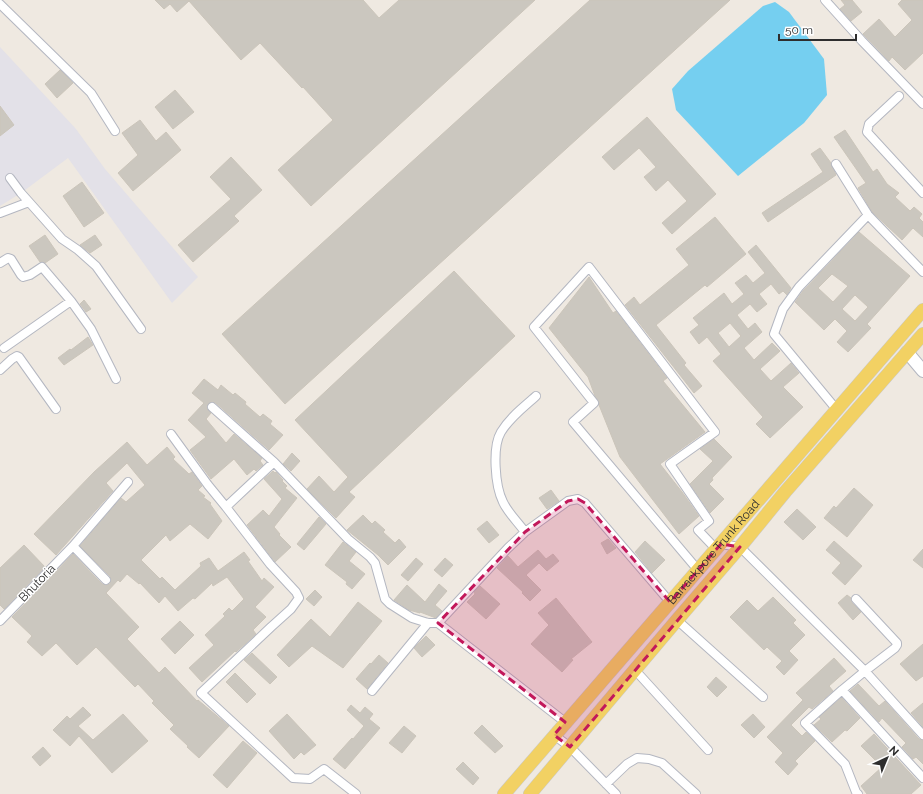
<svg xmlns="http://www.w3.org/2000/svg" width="923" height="794" font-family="Raleway,sans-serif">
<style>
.industrial{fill:#e3e1e8}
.water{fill:#75cff0}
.building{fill:#cbc7bf;stroke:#cbc5ba;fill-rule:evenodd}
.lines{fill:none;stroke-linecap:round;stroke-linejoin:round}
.street-casing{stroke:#b4b7c1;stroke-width:10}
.secondary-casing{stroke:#b4b7c1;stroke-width:14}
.primary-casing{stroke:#c9c9c9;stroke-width:14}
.street{stroke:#fff;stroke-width:8}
.secondary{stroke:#fff;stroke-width:12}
.primary{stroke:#f2d163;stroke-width:13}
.marked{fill:#c2185b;fill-opacity:0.2;stroke:#c2185b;stroke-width:3;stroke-dasharray:8 5;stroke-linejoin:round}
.labels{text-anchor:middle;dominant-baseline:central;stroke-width:3;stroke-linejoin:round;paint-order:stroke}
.street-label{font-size:12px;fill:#2e2e2e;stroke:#fff}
</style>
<rect width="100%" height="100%" fill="#efe9e1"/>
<path class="industrial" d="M0,47L76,129L105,169L198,277L172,303L68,158L21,193L0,206Z"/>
<path class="water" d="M775,2L789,12L824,59L827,95L804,123L738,176L676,110L672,89L688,71L763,6Z"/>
<path class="building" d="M155,0H363L379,18L399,0H535L311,206L278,170L333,120L303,87L302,88L260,43L241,60L189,1L177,12L170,4L164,9Z
M590,0H730L285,404L222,334Z
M841,0H852L862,12L851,21L840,9L845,5Z
M902,0H923V53L905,70L892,57L889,61L863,34L879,19L895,37L912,20L898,4Z
M60,70L73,83L57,98L45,84Z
M175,90L194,112L173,129L155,107Z
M0,106L14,125L0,136Z
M647,117L716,194L672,234L662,223L687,201L668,180L656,191L644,177L656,167L639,148L614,170L602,157Z
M140,120L156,141L166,132L181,150L133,191L118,173L138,155L122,133Z
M845,130L873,172L877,169L887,184L899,193L895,197L910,211L914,207L922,214L919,218L923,222V237L913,228L902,240L872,212L858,188L866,183L834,137Z
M820,148L831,163L836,175L768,222L762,213L823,172L811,154Z
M231,157L262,190L234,216L239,221L193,262L178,245L231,199L210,177Z
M82,182L104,213L84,227L63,196Z
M715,217L746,254L707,287L705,285L656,325L686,363L684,365L702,386L694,393L625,305L634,297L640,305L689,265L676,249Z
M859,232L910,276L867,324L871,328L848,352L837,342L847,331L835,319L824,330L795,302L803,291ZM832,274L848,286L833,302L818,288ZM855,295L868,307L855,321L842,309Z
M45,235L58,254L45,263L40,262L29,246Z
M95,235L102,245L90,253L80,245Z
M756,245L791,288L787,295L783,291L779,294L771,284L759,294L767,304L757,312L750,304L737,315L748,329L755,323L762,332L744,348L754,360L772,343L780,351L760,369L771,381L791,363L799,373L783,387L803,407L770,438L756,424L763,417L713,361L721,354L707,337L699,344L690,332L699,325L693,318L724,293L732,304L744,294L735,283L746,275L753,283L765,273L748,252ZM730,323L741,336L729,347L718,333Z
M454,271L515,336L349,492L355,497L336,518L307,489L319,476L334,492L348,477L295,420Z
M589,277L613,313L616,311L667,378L663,381L705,432L660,464L682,492L699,516L679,534L620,457L599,405V402L595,396L588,377L549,328Z
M84,300L91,309L86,312L80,304Z
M88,337L93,345L64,365L58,358L70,349L71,350Z
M204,379L218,390L221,385L233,395L235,393L246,402L245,404L260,417L263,414L272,421L270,424L283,435L269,450L216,403L211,402L208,404L207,409L211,413L206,419L226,443L234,434L262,458L260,461L263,465L256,471L254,469L247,475L234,459L211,479L190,450L206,437L188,420L204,403L192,393Z
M714,439L732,457L712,478L713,480L709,484L724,499L710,513L690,484L713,461L700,449Z
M127,442L147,465L167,447L175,457L173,459L189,474L192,472L202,486L198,490L205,496L203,497L211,503L210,504L222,521L208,539L190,524L170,541L166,535L141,560L160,579L162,577L175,590L201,566L200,563L209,558L218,571L244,552L250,560L248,561L262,581L264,578L274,587L255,607L266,617L253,630L256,634L236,652L235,651L202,682L189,668L214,645L205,635L225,616L223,614L229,608L232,611L244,599L227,577L213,586L212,583L195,599L193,598L178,611L165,596L159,603L140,583L139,584L127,574L120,582L118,580L106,593L139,627L127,639L159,673L165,667L197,701L198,700L229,726L199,758L187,747L188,746L170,729L174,725L152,703L154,701L138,684L135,687L96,647L77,665L56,643L42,656L27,642L32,636L12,617L73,554L102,584L107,585L110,584L111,579L110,576L80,546L121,498L126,502L145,485L127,463L106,483L113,491L56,555L34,534L94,472Z
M292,453L300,461L291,471L283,464Z
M273,471L275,473L276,472L283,480L282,481L287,486L285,488L297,498L274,527L280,534L279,535L291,547L275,562L247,525L263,510L269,516L282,499L264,479Z
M854,488L873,505L847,537L824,518L834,506L836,508Z
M551,490L559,501L547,509L539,498Z
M797,509L816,527L803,540L784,522Z
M363,515L372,524L375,521L385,530L383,532L395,543L399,539L406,547L388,565L378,555L347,530Z
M319,517L326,524L304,550L297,544Z
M487,521L499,535L489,543L477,529Z
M608,539L616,548L607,554L601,543Z
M645,541L665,560L652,573L635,552Z
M834,541L862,566L845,585L832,573L841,563L826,550Z
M343,542L356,552L349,561L365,574L352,589L346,584L347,582L325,565Z
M24,545L45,567L4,609L0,605V568Z
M923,549V568L913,560Z
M538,550L546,559L553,554L559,561L547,571L539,563L526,575L541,590L530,601L522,593L523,592L497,568L508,556L518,567Z
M416,558L423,564L408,581L401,575Z
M445,558L453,565L442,577L434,570Z
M439,584L447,591L435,605L442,611L436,618L420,612V613L409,610L394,600L407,585L425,602Z
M480,586L500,604L486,619L467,602L475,594L474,592Z
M315,590L322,597L314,606L306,599Z
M847,595L851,598L852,603L861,612L853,620L838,603Z
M773,597L796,620L793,623L805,635L789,651L798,660L784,675L776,667L782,661L767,647L764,650L730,617L747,600L758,611Z
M556,598L592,642L571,659L573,660L562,672L531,644L549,625L538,613Z
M358,602L382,621L343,668L312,646L289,667L277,655L311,619L330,637Z
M180,621L194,635L175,654L161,639Z
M426,636L435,645L422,657L414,648Z
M923,644V676L916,681L900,664Z
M252,653L277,677L270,684L244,660Z
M379,655L388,663L367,689L356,679L370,663L371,664Z
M834,658L846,671L829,686L833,691L812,709L809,707L791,725L802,736L806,732L815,741L795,761L798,764L788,775L775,762L783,753L767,737L803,700L796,693Z
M235,673L256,694L247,703L226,682Z
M716,677L727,687L717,697L707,687Z
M858,684L879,706L885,701L919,739L923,740V764L916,757L913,759L902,747L906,743L882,718L879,722L850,691Z
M841,698H842L860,718L847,731L845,730L832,742L814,725L821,719L819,717Z
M923,703V727L911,713Z
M351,705L360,713L365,707L373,714L369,719L380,728L345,769L333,759L352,738L353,739L364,726L347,710Z
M83,707L91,715L78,726L93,740L123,714L148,741L112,773L79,736L70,746L53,730L67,716L70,719Z
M287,714L316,745L304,755L301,752L294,759L269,731Z
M753,714L765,727L754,738L741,725Z
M482,725L503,746L495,753L474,733Z
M404,726L416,736L402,753L389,743Z
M874,734L921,785L911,794H867L861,786L882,767L861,746Z
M243,741L257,753L227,788L213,775Z
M43,747L51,756L40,766L32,757Z
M463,762L479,778L473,785L456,769Z"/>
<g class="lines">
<g class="street-casing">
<path id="street" d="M825,0L862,41L923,104
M0,4L91,93L115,131
M899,96L869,124L867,132L923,193
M836,164L868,215L923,272
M10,178L21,193L62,239L78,250L96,266L141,329
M0,213L29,202
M0,263L8,258L11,259L21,275L23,277L30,275L42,267L71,301L91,329L116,379
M4,348L71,301
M0,370L12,359L17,356L19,357L56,409
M536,396C524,407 510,417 501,432C492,447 495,486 503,502C508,513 518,522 525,532L508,548L438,623L565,722
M212,407L274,462L348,539L370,557L375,563L385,599L390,604L412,618L428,623H438
M837,410L774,334L783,309L799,287L868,215
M171,434L208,485L226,507
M274,462L226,507L270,564L296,592L299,598L291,609L271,627L201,693L293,778L310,779L324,769L356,794
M525,532L568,501L578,499L585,503L670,602
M721,544L740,547L865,671L842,690L805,723L845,764L856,792L858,794
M73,546L128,482
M698,570L573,422L594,403L534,327L589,267L715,432L670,464L709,521L698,530L716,549
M856,599L897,643V645L895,648L865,671L923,735
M677,620L763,697
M0,621L73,546L106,580
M635,670L708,750
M842,690L923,778
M372,691L428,623
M554,735L570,747L616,794
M606,784L627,764L637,758L649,759L662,763L696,794"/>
</g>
<g class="secondary-casing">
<path id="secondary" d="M907,352L923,371"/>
</g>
<g class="primary-casing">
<g id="primary">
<path id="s1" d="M504,794L923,310"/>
<path d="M530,794L677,620L740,547L785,492L923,334"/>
</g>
</g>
<use href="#street" class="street"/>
<use href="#secondary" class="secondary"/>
<use href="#primary" class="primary"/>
</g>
<path class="marked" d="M578,499L585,503L670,602L721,544L740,547L570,747L554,735L565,722L438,623L525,532L568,501Z"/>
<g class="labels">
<g class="street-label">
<text stroke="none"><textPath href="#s1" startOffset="320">Barrackpore Trunk Road</textPath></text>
<text transform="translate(37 583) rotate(-46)">Bhutoria</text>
</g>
</g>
<g transform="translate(887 758) rotate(44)" stroke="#ffffff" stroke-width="3" paint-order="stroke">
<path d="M0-3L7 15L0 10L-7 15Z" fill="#2e2e2e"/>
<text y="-6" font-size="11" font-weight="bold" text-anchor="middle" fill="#2e2e2e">N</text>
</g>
<path d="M779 34v6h77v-6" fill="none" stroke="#2e2e2e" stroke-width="2"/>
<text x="785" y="34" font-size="12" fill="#2e2e2e" stroke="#ffffff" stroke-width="3" paint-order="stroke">50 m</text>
</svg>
